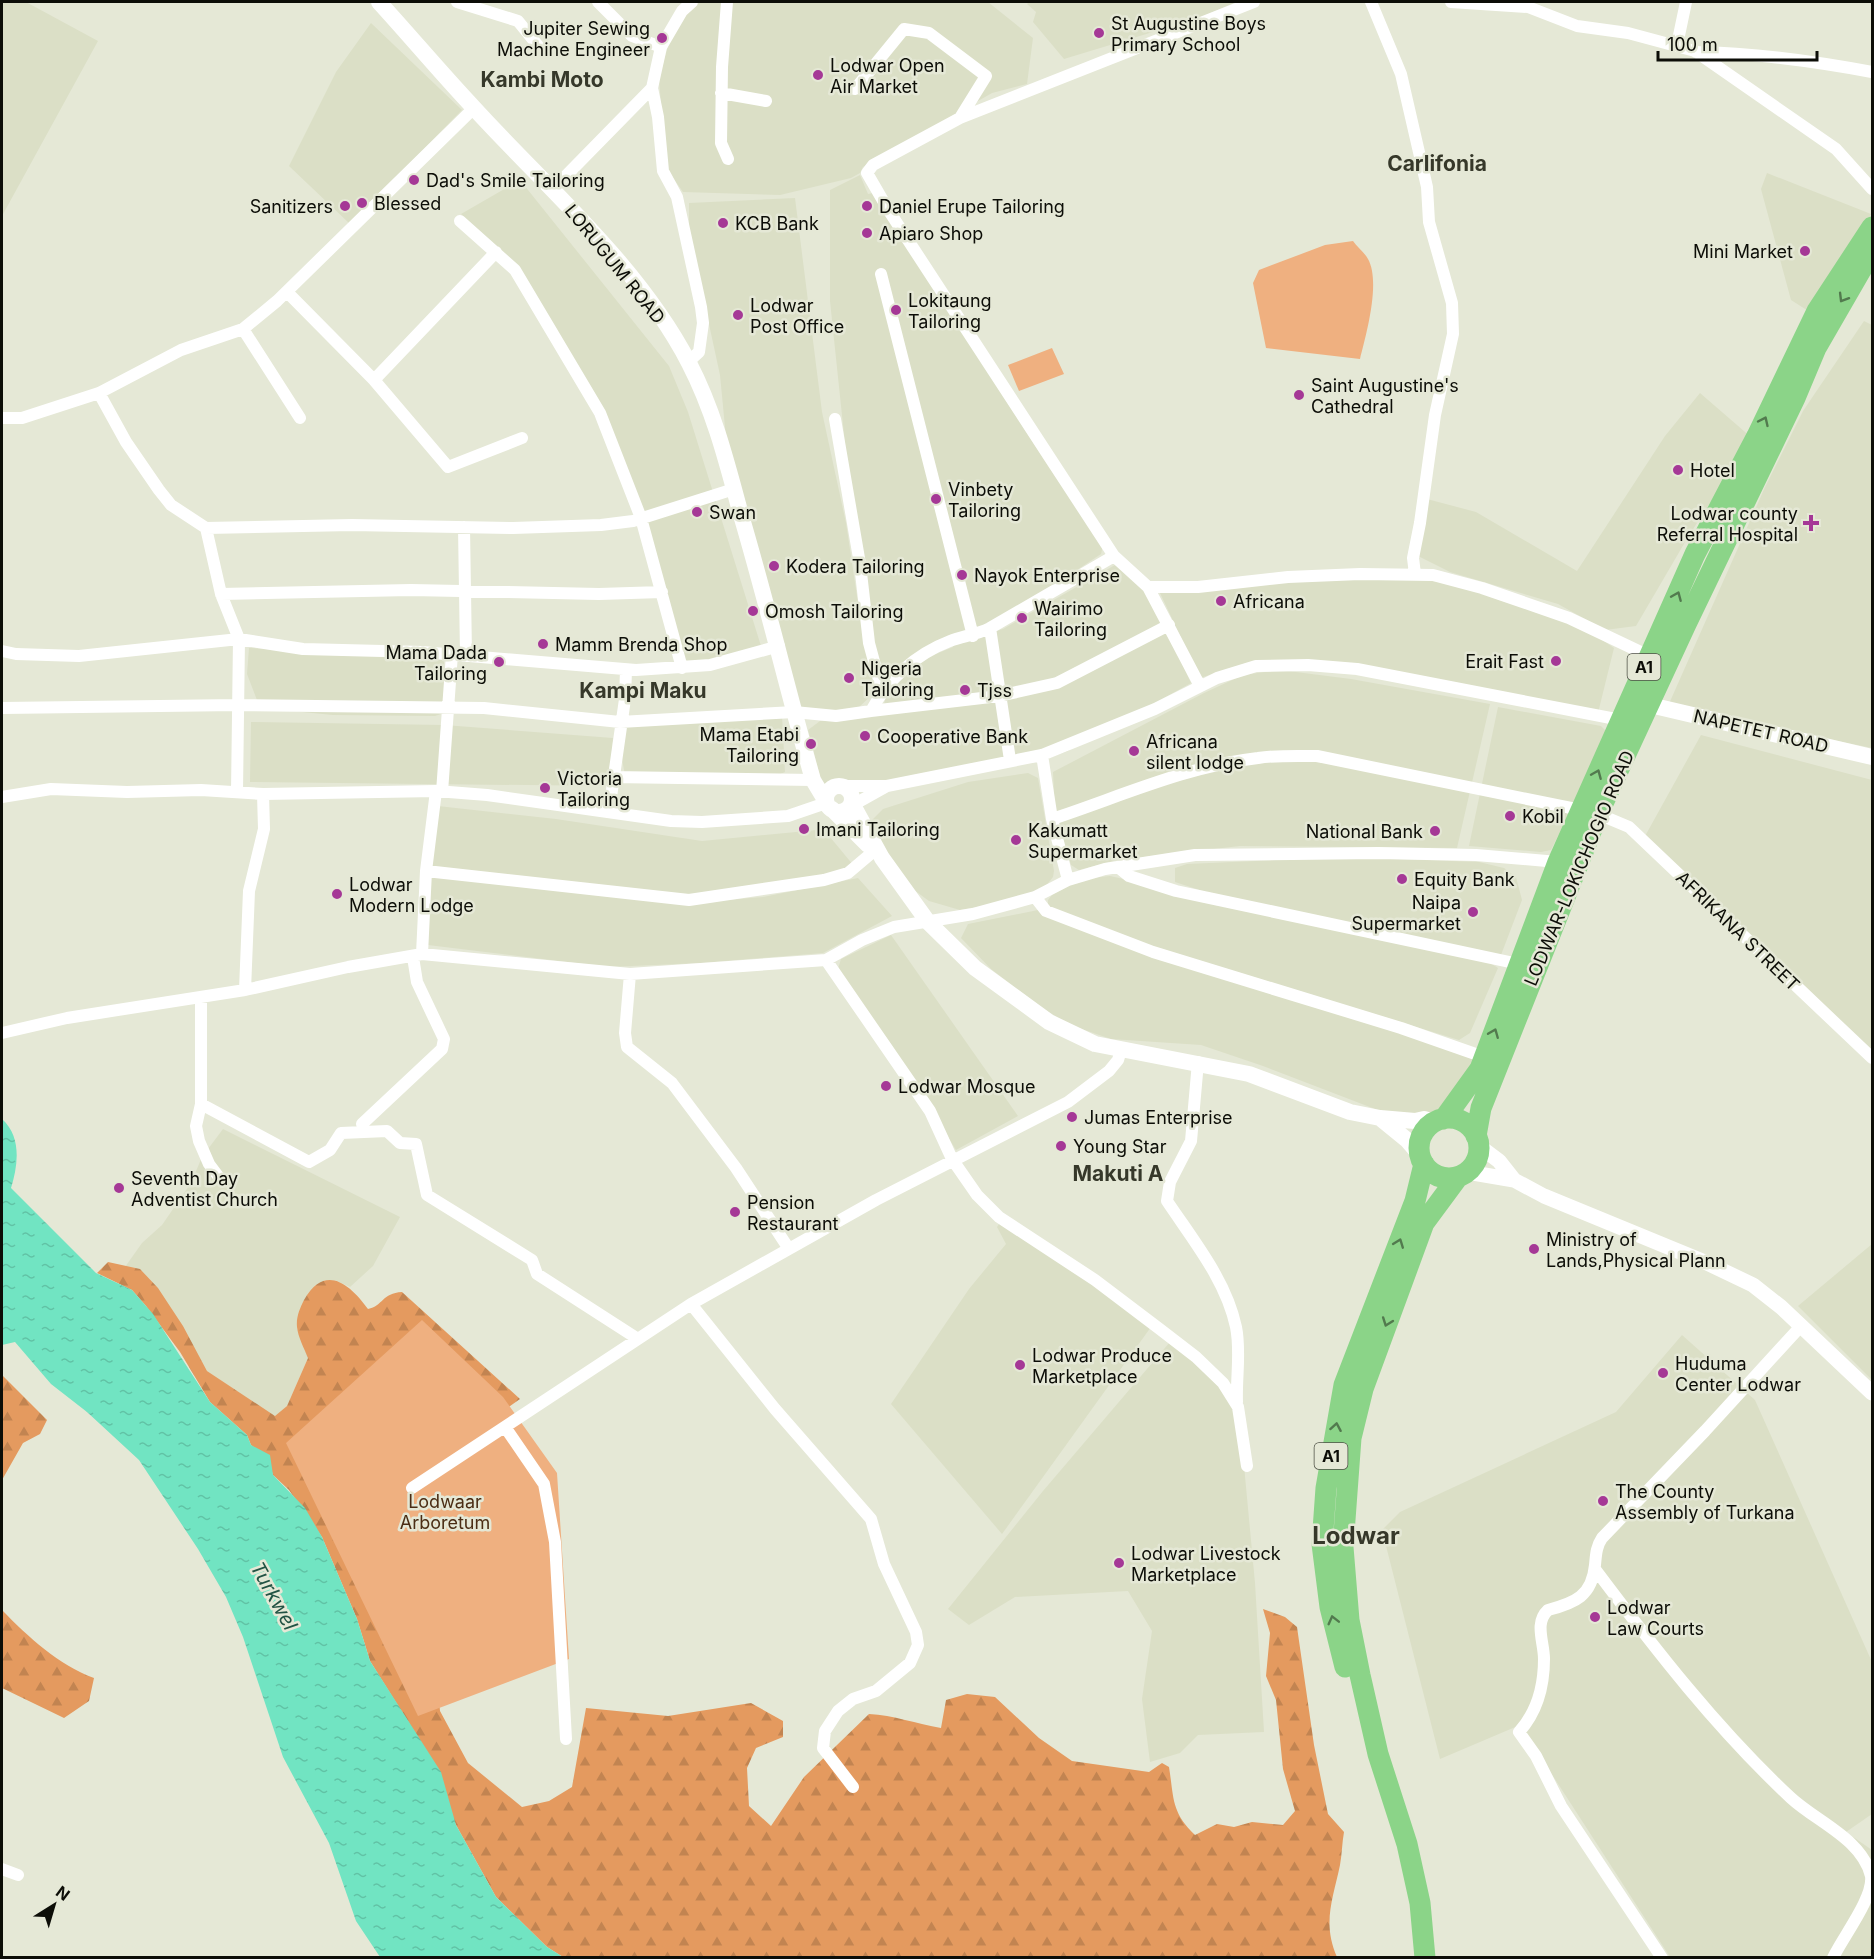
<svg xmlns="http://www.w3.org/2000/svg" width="1874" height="1959" font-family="Inter,sans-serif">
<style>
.built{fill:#dbdfc6}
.forest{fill:url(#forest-firs)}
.green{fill:#efb080}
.water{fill:url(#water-ripples)}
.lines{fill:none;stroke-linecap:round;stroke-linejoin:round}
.minor{stroke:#fff;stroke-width:12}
.tertiary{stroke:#fff;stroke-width:15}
.secondary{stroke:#fff;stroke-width:16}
.trunk{stroke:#8bd488;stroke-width:21}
.oneway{stroke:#527a4e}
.poi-dot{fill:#a53896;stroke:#e5e8d6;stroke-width:2}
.labels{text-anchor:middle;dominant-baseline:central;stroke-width:5;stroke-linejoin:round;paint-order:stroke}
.shield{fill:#e5e8d6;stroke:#4d4f45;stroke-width:1.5}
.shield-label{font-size:16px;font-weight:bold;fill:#0c0d07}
.poi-label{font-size:18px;fill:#0c0d07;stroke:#e5e8d6;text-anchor:start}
.street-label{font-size:18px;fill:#0c0d07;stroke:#e5e8d6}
.park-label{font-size:18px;fill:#4b2d14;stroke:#e5e8d6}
.water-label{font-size:20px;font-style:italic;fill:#225344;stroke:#e5e8d6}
.quarter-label{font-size:21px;font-weight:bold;fill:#36382a;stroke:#e5e8d6}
.district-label{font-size:24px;font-weight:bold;fill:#36382a;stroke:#e5e8d6}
</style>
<defs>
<pattern id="forest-firs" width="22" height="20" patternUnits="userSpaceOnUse" patternTransform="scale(1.5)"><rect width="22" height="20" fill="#e49a5f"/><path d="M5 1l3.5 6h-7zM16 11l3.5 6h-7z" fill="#c28451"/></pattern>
<pattern id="water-ripples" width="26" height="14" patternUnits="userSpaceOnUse" patternTransform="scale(1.5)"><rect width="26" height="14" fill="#71e4c2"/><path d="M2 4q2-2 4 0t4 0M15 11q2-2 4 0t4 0" fill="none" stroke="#61c2a5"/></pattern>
</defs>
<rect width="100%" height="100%" fill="#e5e8d6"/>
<path class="built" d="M2,2H26L98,41L2,216Z
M698,2H988L1033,38L1027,84L992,93L863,167L860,173L851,178L780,195L683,192L666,168L659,79L669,42L685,12Z
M1029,2H1236L1199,18L1064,59L1033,22L1036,12L1027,4Z
M371,23L462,110L350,224L289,166L336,72Z
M1767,173L1871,214L1813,314L1791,300L1761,189Z
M860,175L868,194L873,193L1048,466L1103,545L1101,554L1038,596L883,684L874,647L847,463L830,301V190Z
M520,180L669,366L688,412L761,646L726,657L685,664L643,511L520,269L461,214Z
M795,198L822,412L846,523L860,616L876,691L856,710L794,720L727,448L720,375L689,232V203Z
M1864,321L1872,325V748L1668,706L1765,487L1803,411Z
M1700,393L1752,438L1688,537L1636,626L1605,630L1558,604L1450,572L1418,556L1427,499L1476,512L1577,571L1665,436Z
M1115,565L1134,577L1150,599L1165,628L1049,680L1010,690L884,705L886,692L919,661L953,647L954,643L1003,629Z
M1397,578L1454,583L1581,628L1598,637L1614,648L1598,713L1386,672L1247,663L1200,678L1160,593L1309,580Z
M1167,630L1191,683L1068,751L1047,759L886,790L844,792L822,784L808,730L820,721L1026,691Z
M249,648L444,658V713L435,716L333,715L260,708L247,674Z
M1280,670L1351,679L1490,704L1457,848L1240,846L1117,860L1079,870L1071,865L1055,812L1053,772L1204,693L1243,675Z
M1498,707L1601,726L1609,734L1551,850L1541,852L1469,846Z
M782,715L785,772L778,775H625L621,754L626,723Z
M251,722L444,725L613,738L609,786L250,782Z
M1701,735L1872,780V1051L1644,838Z
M1028,773L1038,778L1054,871L1053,877L1045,887L1010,901L960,910L929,901L914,890L870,836V822L883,809L968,782Z
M438,806L556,819L702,841L817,830L830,837L854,866L831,875L688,895L430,866Z
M1343,857L1479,862L1504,868L1516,877L1522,900L1501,955L1236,902L1175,882V868L1187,864Z
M430,874L689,903L763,897L858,878L892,916L823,953L701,963L608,967L428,945Z
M1110,876L1484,959L1498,968L1470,1033L1459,1040L1119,936L1048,908V900L1052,895L1082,879Z
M1038,910L1133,950L1398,1031L1478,1061L1453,1125L1444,1130L1422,1127L1263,1066L1201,1045L1111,1039L1070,1025L1042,1008L991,969L961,938L968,924Z
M891,935L1018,1116L956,1150L891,1044L837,972L841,959Z
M223,1129L400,1217L373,1266L350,1287L335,1280L309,1292L297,1328L308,1358L287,1406L275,1417L207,1371L171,1308L125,1267L142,1243L162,1225L191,1183L202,1157Z
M1002,1220L1151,1327L1002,1534L891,1404L969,1289L1006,1244L997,1227Z
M1872,1244V1380L1798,1306Z
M1682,1335L1755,1400L1872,1662V1814L1846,1832L1872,1850V1957H1670L1520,1725L1440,1759L1382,1530L1400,1512L1616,1412Z
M1170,1342L1205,1368L1231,1404L1242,1444L1255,1583L1264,1732L1198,1735L1180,1753L1150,1762L1142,1699L1152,1631L1128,1591L1015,1597L969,1625L948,1609L1043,1491Z"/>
<path class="forest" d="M108,1262L140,1269L158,1288L183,1326L207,1371L275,1416L287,1406L308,1358C304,1348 298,1337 297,1327C296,1317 300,1308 304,1300C325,1263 350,1284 368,1309C383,1306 382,1293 402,1292L520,1399L500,1413L437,1679L440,1711L468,1763L522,1807L549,1801L572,1787L586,1708L668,1716L751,1703L783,1721V1737L756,1748L747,1768L749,1806L771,1826L804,1777L869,1714C893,1715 917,1724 941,1728L946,1700L967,1694L995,1697L1039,1738L1072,1761L1149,1772L1162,1763L1169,1767C1174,1798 1171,1812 1195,1835L1217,1824L1234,1827L1252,1822L1283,1825L1295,1811L1283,1769L1276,1700L1266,1676L1270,1633L1263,1609L1285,1617L1297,1627L1314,1745L1328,1814L1344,1832C1342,1843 1342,1854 1340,1865C1333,1899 1322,1923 1337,1957H563L547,1947L496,1897L456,1825L417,1736L370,1661L357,1619L322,1537L289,1490L273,1475L270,1466L260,1452L251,1445L247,1435L210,1402L180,1352L146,1306L132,1290L97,1273Z
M2,1375L47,1420L40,1434L23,1443L2,1480Z
M2,1610C28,1637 59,1665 94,1678L89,1701L64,1718L2,1688Z"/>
<path class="green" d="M1353,241C1357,247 1365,253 1368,259C1381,282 1366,335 1360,359L1266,348L1253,283L1259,270L1325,245Z
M1052,348L1064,374L1019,391L1008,365Z
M422,1320L503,1397L557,1473L569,1659L418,1716L286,1443Z"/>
<path class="water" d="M2,1119C22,1137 18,1165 11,1188L96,1273L132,1290L153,1314L210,1402L247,1435L251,1445L270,1455L273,1475L305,1508L322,1537L357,1619L370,1661L441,1772L456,1825L496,1897L547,1947L563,1957H380L356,1921L329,1843L283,1757L243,1637L226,1597L198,1549L139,1460L87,1412L51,1384L15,1342L2,1345Z"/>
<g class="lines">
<path class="minor" d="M457,2L518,21L539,47
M598,2L632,36L661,47
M727,2L722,67L721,143L728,159
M1371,2L1401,74L1427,187L1429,222L1452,303L1453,334L1435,415L1420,523L1413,558L1415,574
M1451,2L1528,7L1577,26L1628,33L1695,51L1836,149L1872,189
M1677,45L1686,2
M1696,52C1757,53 1813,61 1872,72
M855,89L904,29L929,33L986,76L960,118
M721,93L766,101
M553,189L652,88
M460,221L515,270L600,413L641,518L682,668
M881,274L973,636
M287,292L374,380L448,467L522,438
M243,329L300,418
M688,362L699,352L703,323L701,307L677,197L663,171L658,117L652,88L661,47L682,11L692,2
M374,380L496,252
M99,393L126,442L159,490L171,505L206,528L352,525L513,528L601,525L633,521L734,489
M2,418H22L99,393L181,350L243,329L277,301L474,108
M835,419L860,564L869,643L882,691
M464,527L466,655
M206,528L221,594L239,639L237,792
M1148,587H1198L1288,577L1360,574L1433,575L1482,588L1569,618L1649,656
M221,594L411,590L599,594L662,592
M990,628L1010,760
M2,651L16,654L79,656L239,639L303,649L422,652L636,670L710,665L779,646
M1200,686L1148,587L1114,556L889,211L867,173L873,165L960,118L1254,2
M2,708L238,705L484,708L620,722L794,712L836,716L871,711C888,679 916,654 950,641C963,636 976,635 990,628L1114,556
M871,711L999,696L1057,683L1169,625
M1042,755L1052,819L1068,880
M612,777L813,780
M843,786H887
M442,792L452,654
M2,797L51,789L127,792L201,790L263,794L436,791L487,795L671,821L702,822L788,816L826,803
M853,805L887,786L1042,755L1155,709L1217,678L1256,666L1308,665L1357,669L1621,720
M609,811L625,699L626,670
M1598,814L1629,827L1872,1058
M1052,819C1119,797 1187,766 1258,758C1278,755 1298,756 1317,756L1581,810
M1118,867L1129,876L1176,891L1519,964
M426,871L689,900L824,880L848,873L874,851
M1035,897L1046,911L1153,952L1401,1028L1484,1057
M422,954L426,871L436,791
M826,960L930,1111L952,1159L977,1195L999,1217L1095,1280L1161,1330L1196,1357L1223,1383L1238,1407L1247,1466
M630,974L625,1033L627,1047L672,1083L736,1168L789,1249
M245,990L249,891L264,829L263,794
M201,999V1104L196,1126L199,1141L209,1164L221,1180
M2,1033L67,1018L245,990L348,967L422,954L630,974L826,960L862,940L894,927L973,914L1035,897L1068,880L1105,869L1195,855L1378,853L1476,855L1558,862
M1198,1062L1191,1141L1170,1182L1167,1201C1193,1240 1226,1280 1236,1327C1241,1351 1236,1378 1237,1402
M201,1104L309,1162L330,1150L341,1133L387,1131L400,1143L416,1144L427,1195L532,1260L537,1274L638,1339
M362,1124L442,1049L444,1039L417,982L413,957
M691,1304L775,1409L871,1519L884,1564L916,1632L918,1645L910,1663L876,1691L853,1699L838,1711L825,1731L823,1748L853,1787
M505,1427L544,1484L555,1542L566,1739
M412,1488L691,1304L876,1200L1068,1102L1109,1071L1118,1060L1121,1050
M1595,1569C1655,1649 1717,1729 1791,1798C1817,1822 1862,1839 1871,1876C1874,1898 1842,1938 1833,1958
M2,1869L18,1875
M1662,1958L1561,1806L1536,1756L1519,1732C1537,1712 1544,1686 1544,1659C1544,1642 1534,1623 1548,1610C1575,1603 1592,1596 1595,1565C1596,1555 1596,1547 1602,1538L1705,1431L1801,1326"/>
<path class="tertiary" d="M1479,1146L1499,1161L1514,1180L1544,1196L1707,1263L1753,1285L1781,1307L1872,1393
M1467,1172L1514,1180"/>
<path class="secondary" d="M379,2C411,37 441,73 474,108C548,189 638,265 689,363C714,411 727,463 741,515C767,603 788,692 813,780L825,800
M1650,705L1872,757
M826 799a13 13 0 1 1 26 0a13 13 0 1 1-26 0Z
M853,805L882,858L928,922L975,968L1049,1022L1095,1044L1249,1074L1350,1112L1380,1118L1415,1121L1424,1119L1435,1122
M832,809L868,845
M1380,1118L1407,1140L1420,1155"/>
<path class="trunk" d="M1419 1148a30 30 0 1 1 60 0a30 30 0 1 1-60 0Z
M1444,1119L1480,1069L1558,862L1695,554L1757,436L1817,311L1872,227
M1476,1136L1481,1108L1598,814L1686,624L1795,398L1816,348L1872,251
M1345,1667L1330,1607L1322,1544L1326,1488L1344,1385L1415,1201L1424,1164
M1425,1958L1420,1903L1407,1844L1378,1754L1360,1675L1349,1620L1343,1547L1351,1438L1363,1389L1424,1223L1458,1177"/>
</g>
<defs><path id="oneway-chevron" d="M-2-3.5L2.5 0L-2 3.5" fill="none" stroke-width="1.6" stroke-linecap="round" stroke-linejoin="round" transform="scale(1.5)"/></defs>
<g class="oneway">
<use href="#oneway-chevron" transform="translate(1843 298) rotate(121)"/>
<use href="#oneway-chevron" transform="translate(1764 421) rotate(-65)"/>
<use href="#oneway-chevron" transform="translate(1677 596) rotate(-67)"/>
<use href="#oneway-chevron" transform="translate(1597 774) rotate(-67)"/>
<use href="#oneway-chevron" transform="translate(1494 1033) rotate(-68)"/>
<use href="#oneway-chevron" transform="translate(1399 1243) rotate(-69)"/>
<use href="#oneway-chevron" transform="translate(1387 1322) rotate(110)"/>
<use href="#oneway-chevron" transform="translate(1336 1427) rotate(-80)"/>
<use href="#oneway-chevron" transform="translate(1333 1620) rotate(-104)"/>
</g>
<g class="poi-dot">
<circle cx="1099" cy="33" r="6"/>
<circle cx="662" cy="38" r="6"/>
<circle cx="818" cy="75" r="6"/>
<circle cx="414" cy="180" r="6"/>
<circle cx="362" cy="203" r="6"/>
<circle cx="345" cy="206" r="6"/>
<circle cx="867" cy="206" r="6"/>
<circle cx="723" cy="223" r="6"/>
<circle cx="867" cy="233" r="6"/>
<circle cx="1805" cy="251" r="6"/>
<circle cx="896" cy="310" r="6"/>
<circle cx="738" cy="315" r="6"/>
<circle cx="1299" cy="395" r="6"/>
<circle cx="1678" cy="470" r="6"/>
<circle cx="936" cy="499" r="6"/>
<circle cx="697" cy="512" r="6"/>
<path d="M1808 514h6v6h6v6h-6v6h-6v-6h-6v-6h6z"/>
<circle cx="774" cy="566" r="6"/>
<circle cx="962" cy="575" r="6"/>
<circle cx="1221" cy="601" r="6"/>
<circle cx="753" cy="611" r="6"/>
<circle cx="1022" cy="618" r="6"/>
<circle cx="543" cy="644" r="6"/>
<circle cx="1556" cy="661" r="6"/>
<circle cx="499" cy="662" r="6"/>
<circle cx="849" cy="678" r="6"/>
<circle cx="965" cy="690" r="6"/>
<circle cx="865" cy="736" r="6"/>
<circle cx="811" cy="744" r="6"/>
<circle cx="1134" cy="751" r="6"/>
<circle cx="545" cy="788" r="6"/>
<circle cx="1510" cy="816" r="6"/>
<circle cx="804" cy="829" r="6"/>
<circle cx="1435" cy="831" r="6"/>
<circle cx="1016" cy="840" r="6"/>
<circle cx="1402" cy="879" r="6"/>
<circle cx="337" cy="894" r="6"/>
<circle cx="1473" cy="912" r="6"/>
<circle cx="886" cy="1086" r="6"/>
<circle cx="1072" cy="1117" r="6"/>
<circle cx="1061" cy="1146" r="6"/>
<circle cx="119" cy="1188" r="6"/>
<circle cx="735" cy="1212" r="6"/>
<circle cx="1534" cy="1249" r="6"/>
<circle cx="1020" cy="1365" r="6"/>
<circle cx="1663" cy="1373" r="6"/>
<circle cx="1603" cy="1501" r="6"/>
<circle cx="1119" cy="1563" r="6"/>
<circle cx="1595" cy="1617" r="6"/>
</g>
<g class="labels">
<g class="shield">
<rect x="1627.5" y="654" width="33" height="26" rx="4.5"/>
<rect x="1314.5" y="1443" width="33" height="26" rx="4.5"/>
</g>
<g class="shield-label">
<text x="1644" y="667">A1</text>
<text x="1331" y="1456">A1</text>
</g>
<g class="poi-label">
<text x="1111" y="23">St Augustine Boys<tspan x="1111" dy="21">Primary School</tspan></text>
<text x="650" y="28" text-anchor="end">Jupiter Sewing<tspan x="650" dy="21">Machine Engineer</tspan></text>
<text x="830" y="65">Lodwar Open<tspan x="830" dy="21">Air Market</tspan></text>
<text x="426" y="180">Dad's Smile Tailoring</text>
<text x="374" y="203">Blessed</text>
<text x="333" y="206" text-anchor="end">Sanitizers</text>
<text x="879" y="206">Daniel Erupe Tailoring</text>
<text x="735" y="223">KCB Bank</text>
<text x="879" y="233">Apiaro Shop</text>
<text x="1793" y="251" text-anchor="end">Mini Market</text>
<text x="908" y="300">Lokitaung<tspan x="908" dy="21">Tailoring</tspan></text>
<text x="750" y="305">Lodwar<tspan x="750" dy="21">Post Office</tspan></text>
<text x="1311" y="385">Saint Augustine's<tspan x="1311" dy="21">Cathedral</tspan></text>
<text x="1690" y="470">Hotel</text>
<text x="948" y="489">Vinbety<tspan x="948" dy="21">Tailoring</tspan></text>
<text x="709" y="512">Swan</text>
<text x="1798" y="513" text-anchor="end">Lodwar county<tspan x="1798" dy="21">Referral Hospital</tspan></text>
<text x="786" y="566">Kodera Tailoring</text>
<text x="974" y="575">Nayok Enterprise</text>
<text x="1233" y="601">Africana</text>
<text x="1034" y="608">Wairimo<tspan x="1034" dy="21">Tailoring</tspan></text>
<text x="765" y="611">Omosh Tailoring</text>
<text x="555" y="644">Mamm Brenda Shop</text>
<text x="487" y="652" text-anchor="end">Mama Dada<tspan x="487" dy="21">Tailoring</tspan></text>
<text x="1544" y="661" text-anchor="end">Erait Fast</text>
<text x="861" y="668">Nigeria<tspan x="861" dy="21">Tailoring</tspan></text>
<text x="977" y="690">Tjss</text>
<text x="799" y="734" text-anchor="end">Mama Etabi<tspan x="799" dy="21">Tailoring</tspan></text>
<text x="877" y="736">Cooperative Bank</text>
<text x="1146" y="741">Africana<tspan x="1146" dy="21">silent lodge</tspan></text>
<text x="557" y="778">Victoria<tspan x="557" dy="21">Tailoring</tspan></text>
<text x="1522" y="816">Kobil</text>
<text x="816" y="829">Imani Tailoring</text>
<text x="1028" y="830">Kakumatt<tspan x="1028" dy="21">Supermarket</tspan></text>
<text x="1423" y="831" text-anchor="end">National Bank</text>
<text x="1414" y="879">Equity Bank</text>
<text x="349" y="884">Lodwar<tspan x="349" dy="21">Modern Lodge</tspan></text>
<text x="1461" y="902" text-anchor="end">Naipa<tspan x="1461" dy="21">Supermarket</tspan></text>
<text x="898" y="1086">Lodwar Mosque</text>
<text x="1084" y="1117">Jumas Enterprise</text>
<text x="1073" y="1146">Young Star</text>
<text x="131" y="1178">Seventh Day<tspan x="131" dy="21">Adventist Church</tspan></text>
<text x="747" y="1202">Pension<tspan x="747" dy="21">Restaurant</tspan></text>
<text x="1546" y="1239">Ministry of<tspan x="1546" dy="21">Lands,Physical Plann</tspan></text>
<text x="1032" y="1355">Lodwar Produce<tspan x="1032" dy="21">Marketplace</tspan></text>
<text x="1675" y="1363">Huduma<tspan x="1675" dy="21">Center Lodwar</tspan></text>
<text x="1615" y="1491">The County<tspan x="1615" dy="21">Assembly of Turkana</tspan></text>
<text x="1131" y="1553">Lodwar Livestock<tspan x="1131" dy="21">Marketplace</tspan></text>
<text x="1607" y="1607">Lodwar<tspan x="1607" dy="21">Law Courts</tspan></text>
</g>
<g class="street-label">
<text transform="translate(615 264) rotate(51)">LORUGUM ROAD</text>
<text transform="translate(1761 731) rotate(13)">NAPETET ROAD</text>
<text transform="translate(1579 868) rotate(-67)">LODWAR-LOKICHOGIO ROAD</text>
<text transform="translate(1738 931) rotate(44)">AFRIKANA STREET</text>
</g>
<g class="park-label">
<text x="445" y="1501">Lodwaar<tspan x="445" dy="21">Arboretum</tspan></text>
</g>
<g class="water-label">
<text transform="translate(274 1596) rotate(61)">Turkwel</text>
</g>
<g class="quarter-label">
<text x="542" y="79">Kambi Moto</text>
<text x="1437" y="163">Carlifonia</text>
<text x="643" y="690">Kampi Maku</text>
<text x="1118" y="1173">Makuti A</text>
</g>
<g class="district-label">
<text x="1356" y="1535">Lodwar</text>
</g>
</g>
<rect width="1874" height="1959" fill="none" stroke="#0c0d07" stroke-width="6"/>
<g transform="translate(54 1905) rotate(37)" stroke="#e5e8d6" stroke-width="4.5" paint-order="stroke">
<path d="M0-4.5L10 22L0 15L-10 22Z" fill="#0c0d07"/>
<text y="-9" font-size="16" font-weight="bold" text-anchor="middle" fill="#0c0d07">N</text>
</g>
<path d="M1658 51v9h159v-9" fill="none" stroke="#0c0d07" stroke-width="3"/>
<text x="1667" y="51" font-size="18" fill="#0c0d07" stroke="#e5e8d6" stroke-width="4.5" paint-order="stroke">100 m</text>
</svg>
